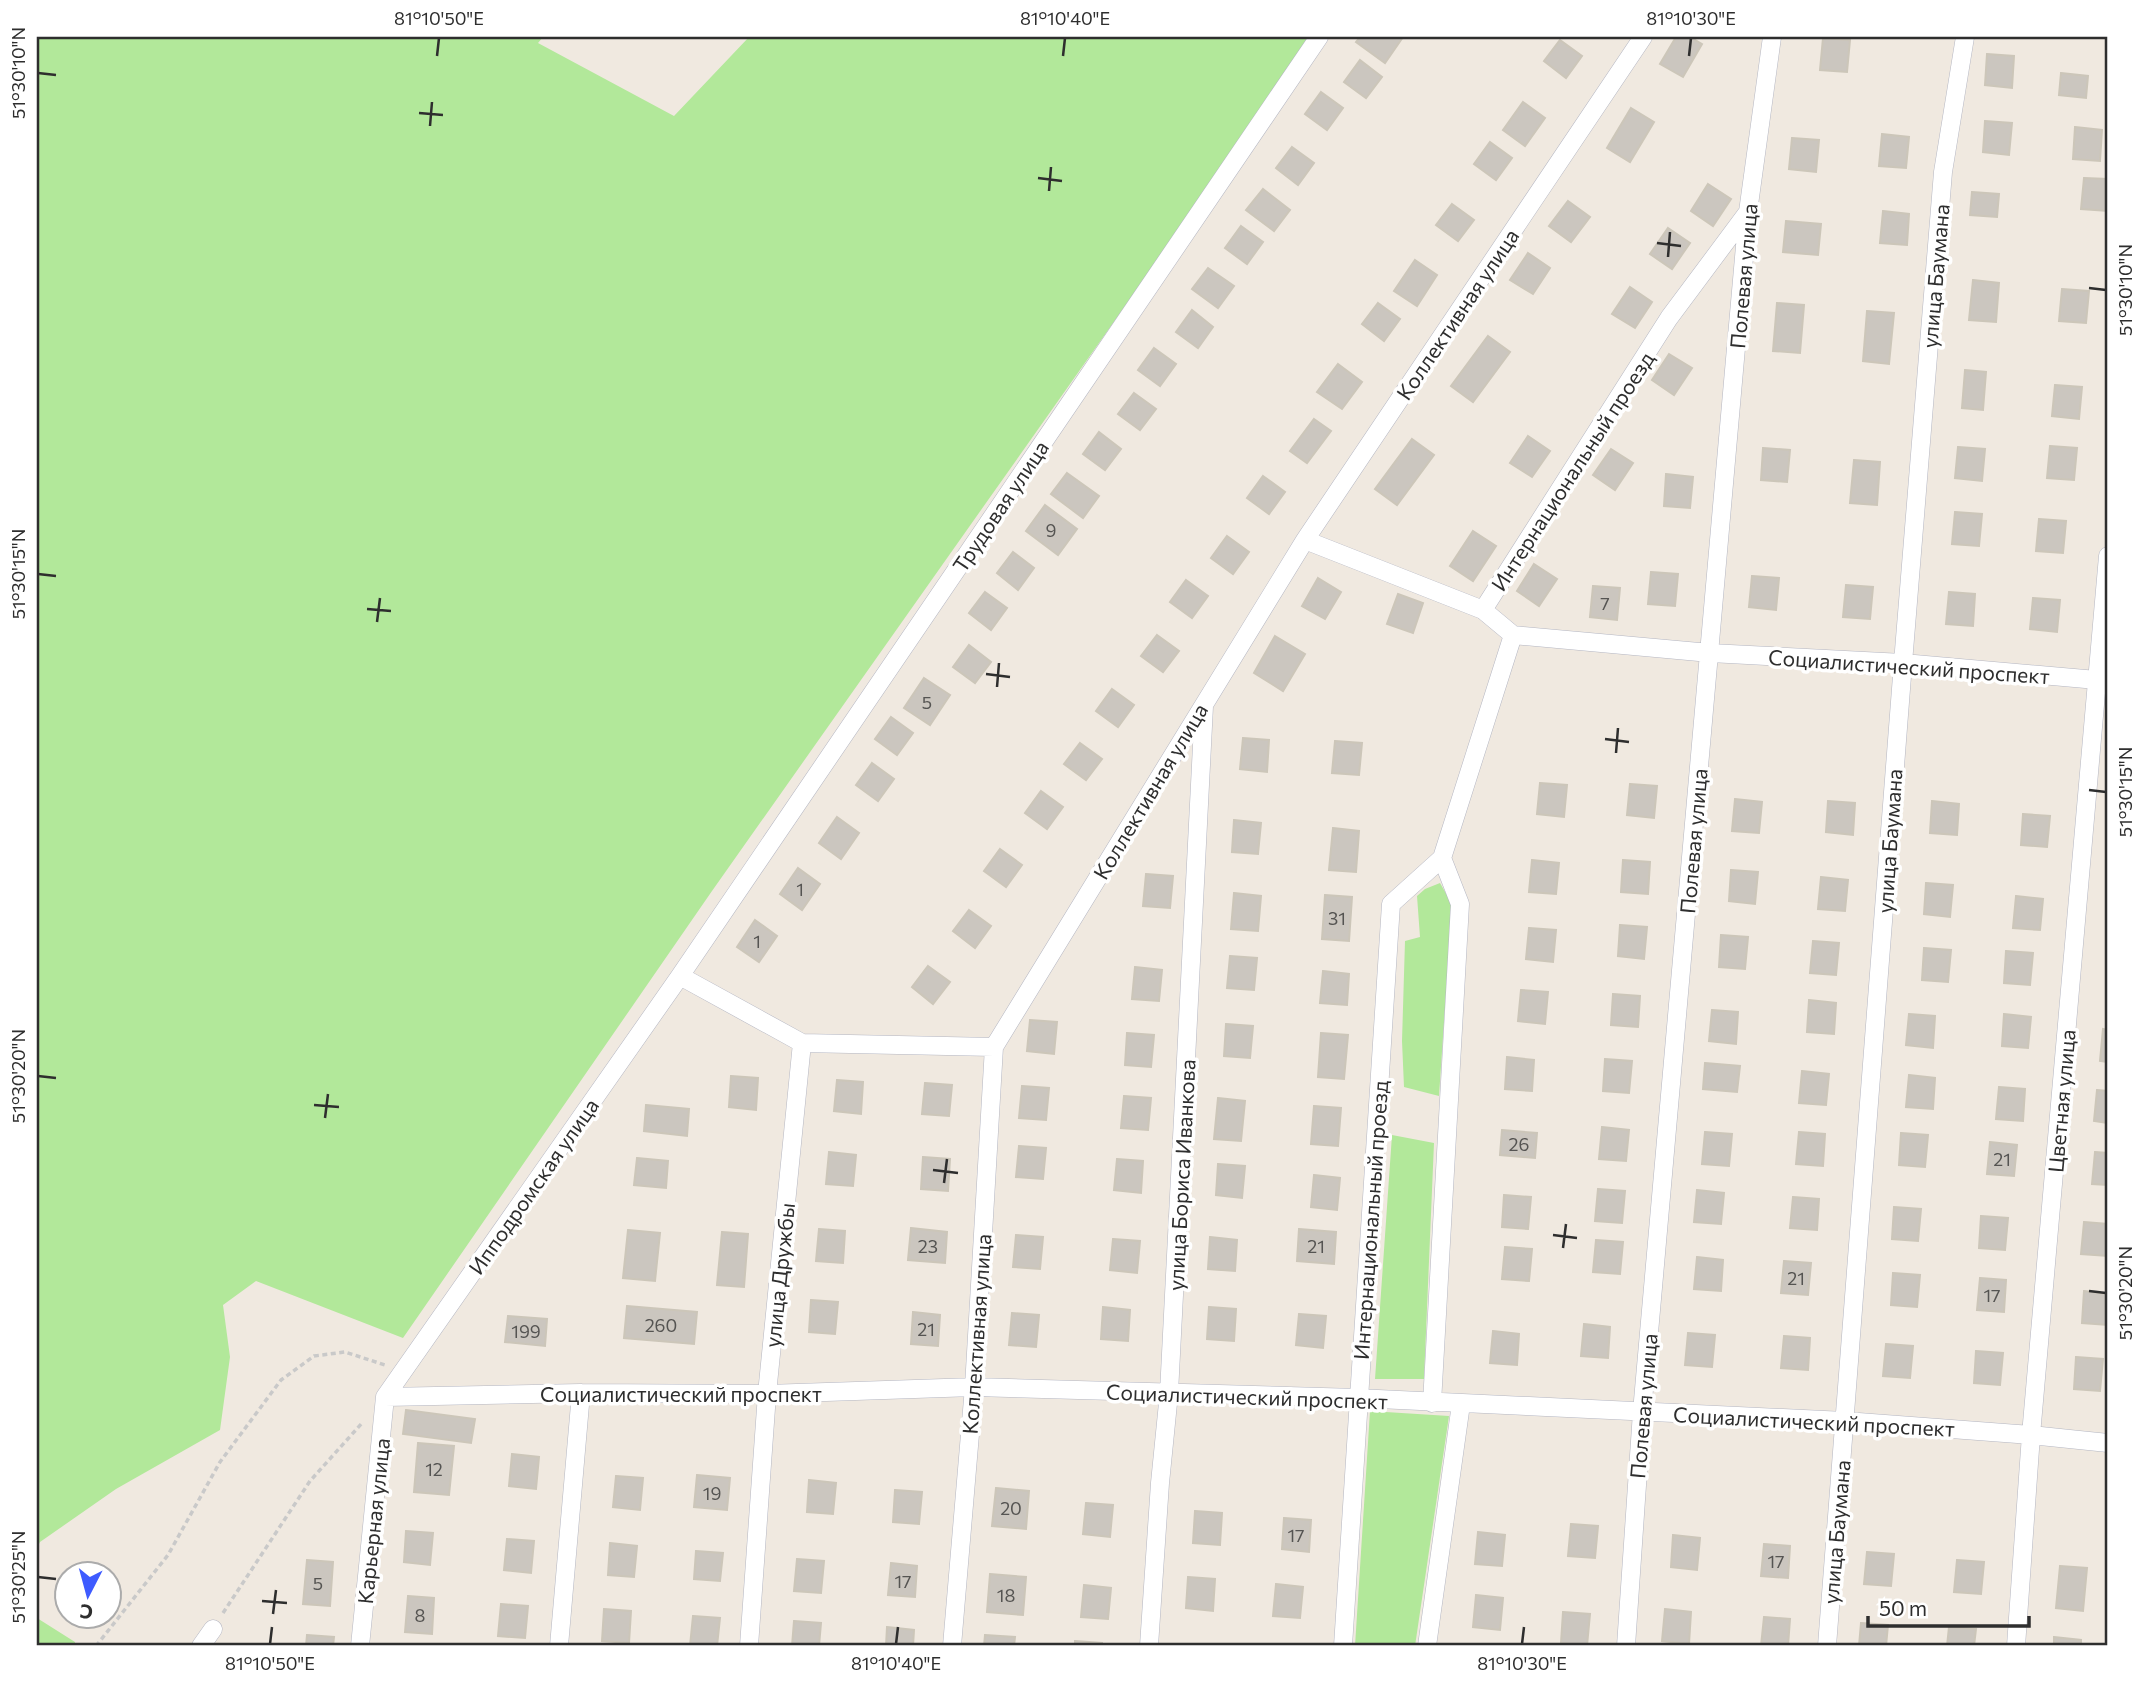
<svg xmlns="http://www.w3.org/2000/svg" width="2145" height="1683" font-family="Commissioner,sans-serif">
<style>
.green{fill:#b2e89a}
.building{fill:#cbc6bf;stroke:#ccc6b9;stroke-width:2}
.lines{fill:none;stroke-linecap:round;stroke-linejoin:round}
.minor-casing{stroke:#b4b6c2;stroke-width:19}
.path{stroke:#c9c9c9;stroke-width:3.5;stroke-dasharray:5 3.5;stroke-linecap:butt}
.minor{stroke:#fff;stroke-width:18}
.ticks{fill:none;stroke:#2e2e2e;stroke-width:2.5}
.labels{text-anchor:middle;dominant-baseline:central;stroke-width:7;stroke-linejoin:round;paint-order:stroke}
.number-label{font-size:18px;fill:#555452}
.street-label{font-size:21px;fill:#2e2e2e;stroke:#fff}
.neatline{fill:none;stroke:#2e2e2e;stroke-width:2.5}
.ticks-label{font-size:18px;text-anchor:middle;fill:#2e2e2e}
</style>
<rect width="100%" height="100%" fill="#f0e9e0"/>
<path class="green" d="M37,37H543L538,43L674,116L749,37H1315L712,891L403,1338L256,1281L223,1305L230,1357L220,1430L116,1489L40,1542L37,1548Z
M1440,883L1452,904L1439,1096L1404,1087L1402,1041L1405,941L1420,937L1417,896L1425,889Z
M1392,1135L1434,1143L1424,1379H1375Z
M1370,1411L1449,1416L1415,1646H1355Z
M37,1618L75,1642V1646H37Z"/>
<path class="building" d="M1360,37H1403L1385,63L1356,42Z
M1676,37H1690L1702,44L1683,77L1660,64Z
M1823,38L1850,40L1847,72L1820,70Z
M1560,40L1582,56L1566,78L1544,61Z
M1987,54L2014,56L2012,88L1985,85Z
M1360,60L1382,77L1366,98L1344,82Z
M2061,73L2088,76L2086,98L2059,95Z
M1321,92L1343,108L1327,130L1305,114Z
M1523,102L1545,118L1525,146L1503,130Z
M1631,108L1654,122L1630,162L1607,148Z
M1985,121L2012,123L2009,155L1983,152Z
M2075,127L2102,130L2100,161L2073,159Z
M1882,134L1909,137L1906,168L1879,166Z
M1792,138L1819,140L1816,172L1789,169Z
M1490,142L1512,158L1496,180L1474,164Z
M1292,147L1314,163L1298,185L1276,168Z
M2084,178L2108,179V211L2081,209Z
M1708,184L1731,199L1713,226L1691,211Z
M1263,189L1290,210L1274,231L1246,210Z
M1972,192L1999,194L1997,217L1970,215Z
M1568,201L1590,217L1571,242L1549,226Z
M1452,204L1474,220L1458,241L1436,225Z
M1883,211L1909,214L1907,245L1880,243Z
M1786,221L1821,224L1818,255L1783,252Z
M1241,226L1263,242L1247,264L1225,248Z
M1668,228L1690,243L1672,269L1650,254Z
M1528,253L1550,268L1533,294L1510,280Z
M1415,260L1437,275L1417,306L1394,291Z
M1208,268L1234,286L1218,308L1192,289Z
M1973,280L1999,283L1996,322L1969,320Z
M1630,287L1652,302L1635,328L1612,314Z
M2062,289L2089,291L2086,323L2059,321Z
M1378,303L1400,319L1384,341L1362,324Z
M1777,303L1804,305L1800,353L1773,351Z
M1192,310L1213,327L1198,348L1176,332Z
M1867,311L1894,313L1889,364L1863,361Z
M1488,336L1510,352L1473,402L1451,386Z
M1154,348L1176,364L1160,386L1138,370Z
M1669,354L1692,368L1674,395L1652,380Z
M1338,364L1362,382L1342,409L1317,392Z
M1965,370L1986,372L1983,410L1962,408Z
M2055,385L2082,387L2079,419L2052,416Z
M1134,393L1156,409L1140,430L1118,414Z
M1314,419L1331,431L1307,463L1290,451Z
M1099,432L1121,449L1105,470L1083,454Z
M1528,436L1550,451L1532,477L1510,463Z
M1412,439L1434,455L1397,505L1375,489Z
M2050,446L2077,448L2074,480L2047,478Z
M1958,447L1985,449L1982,481L1955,478Z
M1763,448L1790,450L1787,482L1761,480Z
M1611,449L1633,463L1615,490L1593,475Z
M1854,460L1880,462L1877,505L1850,503Z
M1067,473L1099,496L1083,518L1051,494Z
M1666,474L1693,477L1690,508L1664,506Z
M1263,476L1285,492L1269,514L1247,498Z
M1045,505L1077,529L1058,555L1026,531Z
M1955,512L1982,514L1979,546L1952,544Z
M2039,519L2066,521L2063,553L2036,551Z
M1473,531L1496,546L1473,581L1450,566Z
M1227,536L1249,552L1233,574L1211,558Z
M1013,552L1034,568L1018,590L997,573Z
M1534,564L1557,579L1539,606L1517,591Z
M1651,572L1678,574L1675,606L1648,604Z
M1752,576L1779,578L1776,610L1749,607Z
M1318,578L1341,592L1325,619L1302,606Z
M1186,580L1208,596L1192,618L1170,602Z
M1846,585L1873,587L1870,619L1843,617Z
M1593,586L1620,588L1617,620L1590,617Z
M985,592L1007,608L991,630L969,613Z
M1949,592L1975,594L1973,626L1946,624Z
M1398,594L1423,603L1413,633L1387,624Z
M2033,598L2060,600L2057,632L2030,629Z
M1157,635L1179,651L1163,672L1141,656Z
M1275,636L1305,654L1283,691L1254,673Z
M969,645L991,662L975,683L953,667Z
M924,678L950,695L930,725L904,708Z
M1112,689L1134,705L1118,727L1096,711Z
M891,717L913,733L897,755L875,739Z
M1243,738L1269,740L1267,772L1240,769Z
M1335,741L1362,743L1359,775L1332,773Z
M1080,743L1102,759L1086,780L1064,764Z
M872,763L894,779L878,801L856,785Z
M1540,783L1567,785L1564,817L1537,814Z
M1630,784L1657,786L1654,818L1627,815Z
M1041,791L1063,807L1047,829L1025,813Z
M1735,799L1762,802L1759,833L1732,831Z
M1828,801L1855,803L1853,835L1826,832Z
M1932,801L1959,804L1957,835L1930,833Z
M2023,814L2050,816L2047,847L2021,845Z
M837,817L859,833L841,859L819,843Z
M1234,820L1261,823L1258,854L1232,852Z
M1333,828L1359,831L1356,872L1329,870Z
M1000,849L1022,865L1006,887L984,871Z
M1532,860L1559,863L1556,894L1529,892Z
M1623,860L1650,862L1648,894L1621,892Z
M798,868L820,884L802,910L780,894Z
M1731,870L1758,872L1755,904L1729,901Z
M1146,874L1173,876L1170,908L1143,906Z
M1821,877L1848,880L1845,911L1818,909Z
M1926,883L1953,885L1950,917L1924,914Z
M1234,893L1261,896L1258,931L1231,929Z
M1325,895L1352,897L1349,941L1322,939Z
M2016,896L2043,899L2040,930L2013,928Z
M969,910L991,926L975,948L953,931Z
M755,920L777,936L759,962L737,947Z
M1620,925L1647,927L1644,959L1618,956Z
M1529,928L1556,930L1553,962L1526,959Z
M1721,935L1748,937L1745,969L1719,967Z
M1813,941L1839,943L1836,975L1810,973Z
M1924,948L1951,950L1948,982L1922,980Z
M2006,951L2033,953L2030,985L2004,983Z
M1230,956L1257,958L1254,990L1227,988Z
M928,966L950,982L933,1004L912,987Z
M1135,967L1162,970L1159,1001L1132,999Z
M1323,971L1349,974L1347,1005L1320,1003Z
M1521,990L1548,992L1545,1024L1518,1021Z
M1613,994L1640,996L1638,1027L1611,1025Z
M1809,1000L1836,1003L1834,1034L1807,1032Z
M1712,1010L1738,1012L1736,1044L1709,1041Z
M1909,1014L1935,1016L1933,1048L1906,1045Z
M2004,1014L2031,1017L2028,1048L2002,1046Z
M1030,1020L1057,1022L1054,1054L1027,1051Z
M1226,1024L1253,1026L1250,1058L1224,1056Z
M2103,1029L2108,1030V1062L2100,1061Z
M1127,1033L1154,1035L1151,1067L1125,1065Z
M1321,1033L1348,1035L1344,1079L1318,1077Z
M1507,1057L1534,1060L1532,1091L1505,1089Z
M1605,1059L1632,1061L1629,1093L1603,1091Z
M1705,1063L1740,1066L1737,1092L1703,1089Z
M1802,1071L1829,1074L1826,1105L1799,1103Z
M1909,1075L1935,1078L1933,1109L1906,1107Z
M731,1076L758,1078L756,1110L729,1107Z
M837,1080L863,1082L861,1114L834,1111Z
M925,1083L952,1085L949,1116L922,1114Z
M1022,1086L1049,1088L1046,1120L1019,1118Z
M1999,1087L2025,1089L2023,1121L1996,1119Z
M2097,1090L2108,1091V1123L2094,1121Z
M1124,1096L1151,1098L1148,1130L1121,1128Z
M1218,1098L1245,1101L1241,1141L1214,1139Z
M646,1105L689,1109L687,1136L644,1131Z
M1314,1106L1341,1108L1338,1146L1311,1144Z
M1602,1127L1629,1130L1626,1161L1599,1159Z
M1502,1130L1537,1133L1535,1158L1500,1155Z
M1705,1132L1732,1134L1729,1166L1702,1164Z
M1799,1132L1825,1134L1823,1166L1796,1164Z
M1901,1133L1928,1135L1925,1167L1899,1165Z
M1990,1142L2017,1145L2014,1176L1987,1174Z
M1019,1146L1046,1148L1043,1179L1016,1177Z
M829,1152L856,1155L853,1186L826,1184Z
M2095,1152L2108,1153V1185L2092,1184Z
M923,1157L950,1159L948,1191L921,1189Z
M637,1158L668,1161L666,1188L634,1185Z
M1117,1159L1143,1161L1141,1193L1114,1190Z
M1218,1164L1245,1166L1242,1198L1216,1195Z
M1314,1175L1340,1178L1337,1210L1311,1207Z
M1598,1189L1625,1191L1622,1223L1595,1221Z
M1697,1190L1724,1193L1721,1224L1694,1222Z
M1504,1195L1531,1197L1528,1229L1502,1227Z
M1793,1197L1819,1199L1817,1230L1790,1228Z
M1894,1207L1921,1209L1918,1241L1892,1239Z
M1981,1216L2008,1218L2005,1250L1979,1248Z
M2084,1222L2108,1224V1256L2081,1254Z
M911,1228L947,1232L945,1263L908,1260Z
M819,1229L845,1231L843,1263L816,1261Z
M1299,1229L1336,1232L1334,1264L1297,1261Z
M628,1230L660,1233L655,1281L623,1278Z
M722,1232L748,1234L744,1287L717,1285Z
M1016,1235L1043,1237L1040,1269L1013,1267Z
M1210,1237L1237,1240L1235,1271L1208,1269Z
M1113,1239L1140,1241L1137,1273L1110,1270Z
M1596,1240L1623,1242L1620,1274L1593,1272Z
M1505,1247L1532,1249L1529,1281L1502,1279Z
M1697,1257L1723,1260L1721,1291L1694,1289Z
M1784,1261L1811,1263L1808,1295L1781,1293Z
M1893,1273L1920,1275L1917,1307L1891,1305Z
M1980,1278L2006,1280L2004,1312L1977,1310Z
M2084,1291L2108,1294V1325L2082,1323Z
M811,1300L838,1302L835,1334L809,1332Z
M627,1306L697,1312L694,1344L624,1338Z
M1103,1307L1130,1310L1128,1341L1101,1339Z
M1209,1307L1236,1309L1234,1341L1207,1339Z
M913,1312L940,1315L938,1346L911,1344Z
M1012,1313L1039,1315L1036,1347L1009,1345Z
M1299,1314L1326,1316L1323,1348L1296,1345Z
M508,1316L547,1319L545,1346L505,1342Z
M1584,1324L1610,1327L1608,1358L1581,1356Z
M1493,1331L1519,1334L1517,1365L1490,1363Z
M1688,1333L1715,1335L1712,1367L1685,1365Z
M1784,1336L1810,1338L1808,1370L1781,1368Z
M1886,1344L1913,1346L1910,1378L1883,1376Z
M1976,1351L2003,1353L2000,1385L1974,1383Z
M2076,1357L2103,1359L2100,1391L2074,1389Z
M406,1410L475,1419L471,1443L403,1434Z
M418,1443L454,1446L449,1495L414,1492Z
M512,1454L539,1457L536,1489L509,1486Z
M697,1475L730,1478L727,1510L694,1507Z
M616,1476L643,1478L640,1510L613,1507Z
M809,1480L836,1483L833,1514L807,1512Z
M996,1488L1029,1491L1026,1529L992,1526Z
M895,1490L922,1492L919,1524L893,1522Z
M1086,1503L1113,1505L1110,1537L1083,1534Z
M1195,1511L1222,1513L1220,1545L1193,1543Z
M1284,1518L1311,1520L1309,1552L1282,1549Z
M1571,1524L1598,1526L1595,1558L1568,1556Z
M406,1531L433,1533L430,1565L404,1562Z
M1478,1532L1505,1535L1502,1566L1475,1564Z
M1673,1535L1700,1538L1697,1570L1671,1567Z
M507,1539L534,1541L531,1573L504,1570Z
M610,1543L637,1546L634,1577L608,1575Z
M1764,1544L1790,1546L1788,1578L1761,1576Z
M696,1551L723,1553L720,1581L694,1579Z
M1867,1552L1894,1554L1891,1586L1864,1584Z
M797,1559L824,1561L821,1593L794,1591Z
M307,1560L333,1562L330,1606L303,1604Z
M1957,1560L1984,1562L1981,1594L1954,1592Z
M891,1563L917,1566L915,1597L888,1595Z
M2060,1566L2087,1568L2083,1611L2056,1608Z
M990,1574L1026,1577L1023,1615L987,1612Z
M1188,1577L1215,1579L1213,1611L1186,1608Z
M1276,1584L1303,1587L1300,1618L1273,1616Z
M1084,1585L1111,1588L1108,1619L1081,1617Z
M1476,1595L1503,1598L1500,1630L1473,1627Z
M408,1596L434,1598L432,1634L405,1632Z
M501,1604L528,1606L525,1638L498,1636Z
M604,1609L631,1611L629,1643L602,1641Z
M1665,1609L1691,1612L1689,1644L1662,1641Z
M1563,1612L1590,1614L1587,1646L1561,1643Z
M693,1616L720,1618L717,1646H690Z
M1764,1617L1790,1619L1788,1646H1761Z
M794,1621L821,1623L819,1646H792Z
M1861,1623L1888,1625L1886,1646H1859Z
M887,1627L914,1630L913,1646H886Z
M1949,1627L1976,1629L1974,1646H1947Z
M307,1635L334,1637L333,1646H306Z
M985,1635L1015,1637L1014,1646H984Z
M2054,1637L2081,1640V1646H2054Z
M1075,1641L1102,1643V1646H1075Z"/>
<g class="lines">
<g class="minor-casing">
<path id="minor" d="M1305,540L1483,610
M1513,635L1710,653L1903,663L2108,681
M680,976L802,1043L767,1394L749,1646
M802,1043L994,1047
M385,1397L581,1393L767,1394L974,1387L1357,1398L1845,1421L2031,1435L2108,1443
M1432,1403L1460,904L1442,858L1513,635L1483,610L1669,318L1748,212
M201,1646L213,1629
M360,1646L385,1397L680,976L1319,37
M559,1646L581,1393
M952,1646L974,1387L994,1047L1305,540L1643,37
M1149,1646L1160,1483L1169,1393L1204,706
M1343,1646L1391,904L1442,858
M1427,1646L1461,1404
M1626,1646L1642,1412L1748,212L1772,37
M1827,1646L1903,663L1943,172L1965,37
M2016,1646L2031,1435L2108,556"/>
</g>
<path class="path" d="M223,1613L310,1481L363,1422
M96,1646L168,1555L220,1462L281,1380L314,1356L345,1352L385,1365"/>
<use href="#minor" class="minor"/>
</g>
<path class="ticks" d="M437,56L439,38M1063,56L1065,38M1689,56L1691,38M38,73L56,75M419,113L443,115M430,126L432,102M1038,178L1062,181M1049,191L1051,167M1657,243L1681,246M1668,257L1670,232M2089,288L2106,290M38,574L56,576M367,609L391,611M377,622L380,598M986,674L1010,677M997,687L999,663M1605,739L1629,742M1616,753L1618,728M2089,790L2106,792M38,1076L56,1078M314,1105L339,1107M325,1118L328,1094M933,1170L958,1173M944,1183L947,1159M1553,1235L1577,1238M1563,1248L1566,1224M2089,1291L2106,1293M38,1577L56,1579M262,1601L287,1603M273,1614L276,1590M270,1644L272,1627M896,1644L898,1627M1522,1644L1524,1627"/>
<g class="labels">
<g class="number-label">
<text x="1051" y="530">9</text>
<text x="1605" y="603">7</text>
<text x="927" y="702">5</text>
<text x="800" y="889">1</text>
<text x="1337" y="918">31</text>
<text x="757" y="941">1</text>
<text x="1519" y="1144">26</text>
<text x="2002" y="1159">21</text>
<text x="928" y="1246">23</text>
<text x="1316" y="1246">21</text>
<text x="1796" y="1278">21</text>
<text x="1992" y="1295">17</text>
<text x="661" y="1325">260</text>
<text x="926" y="1329">21</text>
<text x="526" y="1331">199</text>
<text x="434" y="1469">12</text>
<text x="712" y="1493">19</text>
<text x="1011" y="1508">20</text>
<text x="1296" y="1535">17</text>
<text x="1776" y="1561">17</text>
<text x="903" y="1581">17</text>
<text x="318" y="1583">5</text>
<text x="1006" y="1595">18</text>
<text x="420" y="1615">8</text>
</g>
<g class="street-label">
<text transform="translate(1743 276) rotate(-85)">Полевая улица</text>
<text transform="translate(1935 276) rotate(-85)">улица Баумана</text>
<text transform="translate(1457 314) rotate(-56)">Коллективная улица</text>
<text transform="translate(1572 471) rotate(-57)">Интернациональный проезд</text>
<text transform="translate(1000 506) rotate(-56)">Трудовая улица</text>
<text transform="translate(1909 666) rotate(4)">Социалистический проспект</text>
<text transform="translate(1150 791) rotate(-59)">Коллективная улица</text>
<text transform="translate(1693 841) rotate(-85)">Полевая улица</text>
<text transform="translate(1889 841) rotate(-86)">улица Баумана</text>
<text transform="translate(2061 1101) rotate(-85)">Цветная улица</text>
<text transform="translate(1181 1175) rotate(-87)">улица Бориса Иванкова</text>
<text transform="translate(533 1186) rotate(-55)">Ипподромская улица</text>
<text transform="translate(1370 1220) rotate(-86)">Интернациональный проезд</text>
<text transform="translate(779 1275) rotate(-84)">улица Дружбы</text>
<text transform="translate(976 1334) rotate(-86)">Коллективная улица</text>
<text x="681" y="1393">Социалистический проспект</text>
<text transform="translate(1247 1396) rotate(2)">Социалистический проспект</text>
<text transform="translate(1643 1406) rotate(-85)">Полевая улица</text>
<text transform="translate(1814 1421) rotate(3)">Социалистический проспект</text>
<text transform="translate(373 1521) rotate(-84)">Карьерная улица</text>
<text transform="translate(1836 1532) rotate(-85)">улица Баумана</text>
</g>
</g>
<rect width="2145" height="1683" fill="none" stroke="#ffffff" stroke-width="77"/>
<g transform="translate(88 1595) rotate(186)"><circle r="33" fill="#ffffff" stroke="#ababab" stroke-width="2"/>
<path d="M0-5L12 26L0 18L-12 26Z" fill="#3e5bff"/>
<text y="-10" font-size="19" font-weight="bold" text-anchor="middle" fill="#2e2e2e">С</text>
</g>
<path d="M1868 1616v10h161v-10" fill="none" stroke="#2e2e2e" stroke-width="3.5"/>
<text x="1879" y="1616" font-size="21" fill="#2e2e2e" stroke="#ffffff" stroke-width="5" paint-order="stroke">50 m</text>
<rect x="38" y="38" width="2068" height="1606" class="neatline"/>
<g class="ticks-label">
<text x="439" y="25">81°10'50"E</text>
<text x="1065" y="25">81°10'40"E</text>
<text x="1691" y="25">81°10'30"E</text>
<text transform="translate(19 73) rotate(-90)" y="6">51°30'10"N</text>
<text transform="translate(2126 290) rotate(-90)" y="6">51°30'10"N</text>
<text transform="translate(19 574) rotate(-90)" y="6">51°30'15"N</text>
<text transform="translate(2126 792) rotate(-90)" y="6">51°30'15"N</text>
<text transform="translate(19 1076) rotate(-90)" y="6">51°30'20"N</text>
<text transform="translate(2126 1293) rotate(-90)" y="6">51°30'20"N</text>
<text transform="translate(19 1577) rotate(-90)" y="6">51°30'25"N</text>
<text x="270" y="1670">81°10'50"E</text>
<text x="896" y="1670">81°10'40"E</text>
<text x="1522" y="1670">81°10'30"E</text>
</g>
</svg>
